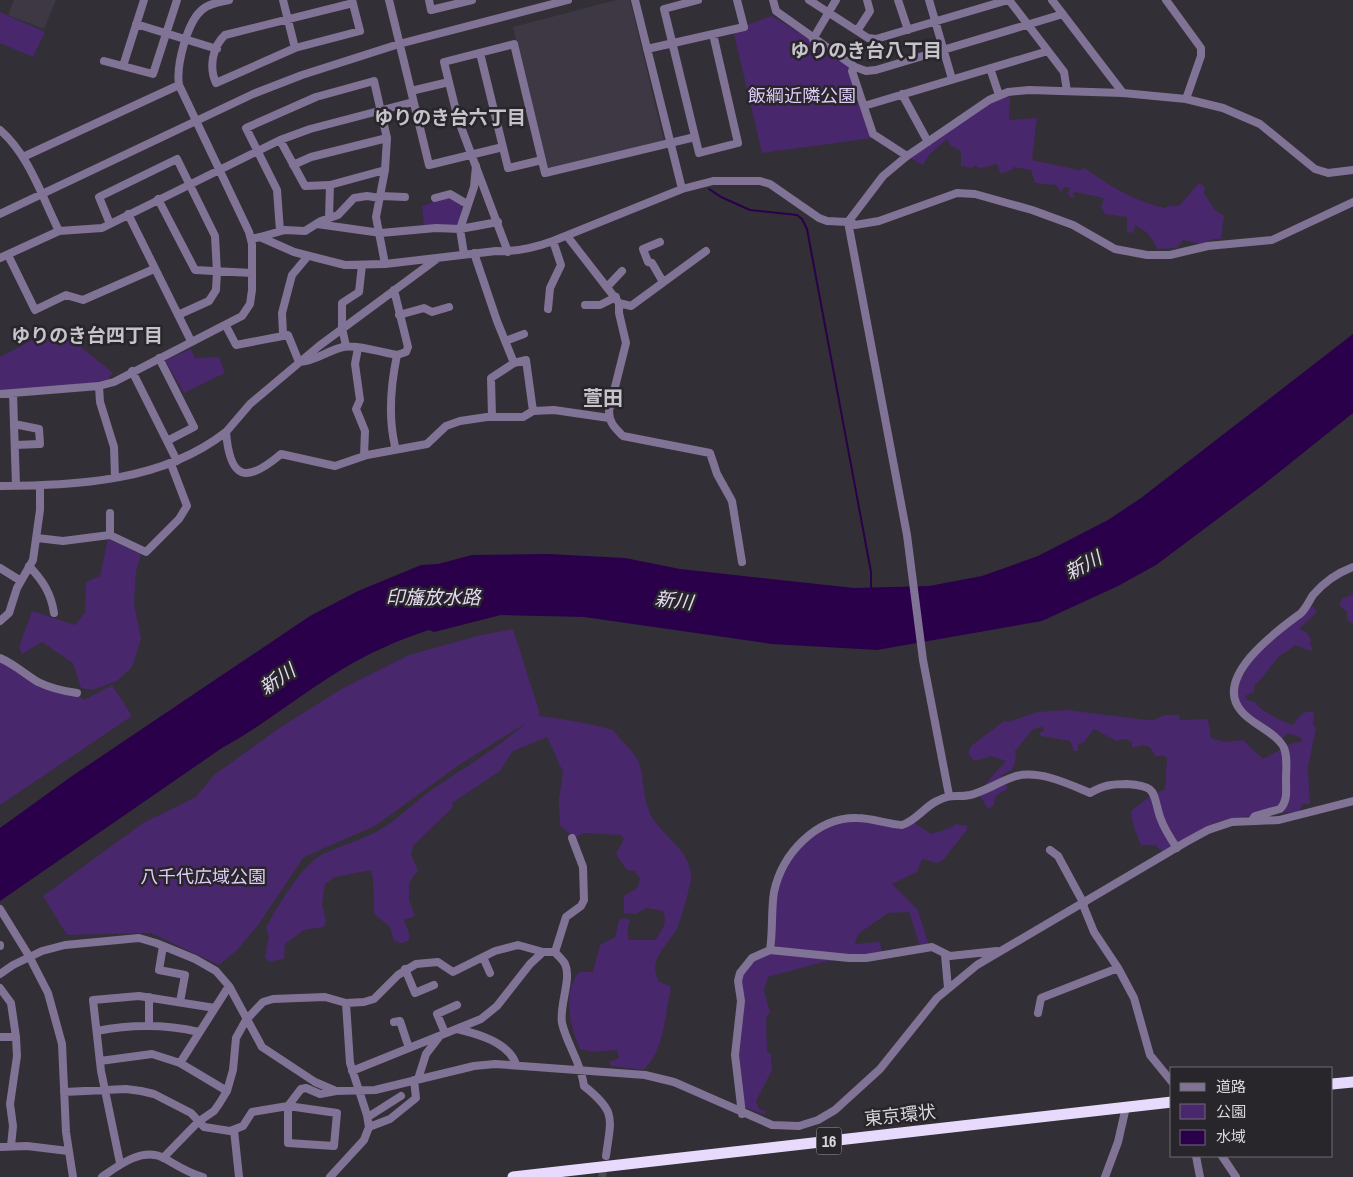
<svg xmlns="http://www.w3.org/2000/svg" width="1353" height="1177" font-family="'Archivo Narrow','Noto Sans JP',sans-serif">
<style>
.built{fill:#3d3844}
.green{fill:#49276c}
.water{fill:#2b004a}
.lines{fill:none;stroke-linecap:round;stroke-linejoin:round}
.stream{stroke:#2b004a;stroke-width:2}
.minor-tunnel{stroke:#4b484f;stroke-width:8;stroke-dasharray:8 4;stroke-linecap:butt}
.minor{stroke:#817396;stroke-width:8}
.highway{stroke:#e8dafd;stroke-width:11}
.labels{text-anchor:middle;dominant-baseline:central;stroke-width:5;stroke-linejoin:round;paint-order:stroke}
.shield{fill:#28252b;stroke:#a3a2a6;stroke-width:1}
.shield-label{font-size:16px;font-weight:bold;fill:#d8d7db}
.park-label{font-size:18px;fill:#dfcdf8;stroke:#28252b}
.street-label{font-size:18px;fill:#d8d7db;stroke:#28252b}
.neighbourhood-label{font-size:19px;font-weight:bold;fill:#c6c3cb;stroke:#28252b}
.water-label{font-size:19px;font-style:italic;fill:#e3daf0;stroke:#28252b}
.quarter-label{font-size:20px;font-weight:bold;fill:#c6c3cb;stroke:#28252b}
</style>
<rect width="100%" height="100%" fill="#322f36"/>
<path class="built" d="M14,0H56L44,29L8,15Z
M616,0H630L664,141L549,170L546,168L513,27Z"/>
<path class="green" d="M0,12L45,32L33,57L0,43Z
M772,16L855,67L852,70L872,138L762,153L733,30Z
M1010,96L1009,120L1037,118L1032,160L1079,170L1084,168C1109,185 1135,202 1165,208L1168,206H1179L1199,183L1205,187L1204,193L1215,210L1224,216L1221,239H1214L1201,244L1183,240L1177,248L1157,249C1152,237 1147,231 1135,225L1133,233L1127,232V217L1105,214L1101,207L1104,198L1076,192L1072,194L1075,197L1071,198L1068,194L1070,188L1065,187L1062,190V194L1056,185L1035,183L1031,170L1014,167L1013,169L1001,174L997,164L980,168L974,165L972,168L961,166V151L951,146L947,139L930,154L923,165L910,158C937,138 978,105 1010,96Z
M449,197L463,205L458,227H424L422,206Z
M56,327L113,373L105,383L0,391V357Z
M191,349L195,358L219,357L225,373L184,393L165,360Z
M108,539L141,554L136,572L134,603L141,639L132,667L117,681L92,690L81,688L73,663L42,642L22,654L19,647L32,611L75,625L85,612L86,582L100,576Z
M1353,594V625L1347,619V612L1339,605L1342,599Z
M1313,606L1317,612L1299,629L1306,632L1311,639L1310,645L1313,648L1311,651L1295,645C1290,650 1283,653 1278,657C1270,667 1264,677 1254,686V692L1245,696L1247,700L1255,702C1260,711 1283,722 1293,725C1299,717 1302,710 1314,712L1313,725L1316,728L1308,768L1310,804H1303L1298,813L1277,812L1228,819L1216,823L1163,852L1155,845H1141L1134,828L1131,811L1149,797L1165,789L1167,758L1162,755L1156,757L1150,747L1142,745L1132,748V742L1126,739L1116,741L1094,729L1083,743L1078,744V751H1074L1070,741L1042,736L1039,734L1044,730L1042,727L1033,729L1015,751L1016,759L1012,770L1001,775L1008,788L995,797L994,805L988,809L980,796V790L1006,761L991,756L980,760H973L968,753L971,746L1004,721L1008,722L1038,712L1067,710L1147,720H1154L1164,715H1179L1180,720L1208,719L1211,738L1224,742L1243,740L1263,759L1282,749L1289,754L1287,745L1302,741V738L1288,733L1280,740L1246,713L1237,698L1238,683L1259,650Z
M513,629L540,714L537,716C547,716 610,727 614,731C621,741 637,754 640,765C644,782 643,801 652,817C663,836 691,851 691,877C691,884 681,921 677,928C667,947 647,959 659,982L670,986L671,989C664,1016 665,1051 643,1070L611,1066L609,1062L619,1058L617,1050L595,1052L580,1049C570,1027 562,993 579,972H593L600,945L615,937L619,920L627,918L630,921L627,931L629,940H655C662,930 668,923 663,911L646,908L636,914L624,913V896L637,888L640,879L635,871L627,870L616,854L624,839L621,835L584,833L575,838L560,826L559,799L563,772L547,737L513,751L500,771L452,803L453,807L413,846L411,855L418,870L409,883V900L415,916L404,920L410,936L408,941L401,943L394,941L390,927L374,914C373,899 375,885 371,870L335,877L325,884L322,904L326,921L324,927L304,930L285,944L284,959L269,962L265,957L269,936L266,928C276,908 303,863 323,854C344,844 366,839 386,826C401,816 415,802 430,791C462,769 498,748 526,723L459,765L375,826L304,857L258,925L237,950L219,965L151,933L67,935L43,896L143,823L196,797L214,775L278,729L343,688L409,655L481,635Z
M0,661L64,694L79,696L84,700L112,685L132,716L0,805Z
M846,821L913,822L931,834L950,828L955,824L967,826V830L942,861L937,863L922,859L917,872L892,884L918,910L929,946H920L909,912L888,913L858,934L855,944L880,942L882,952L823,962L768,977L764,990L770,1012L766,1018L767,1052L771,1054L772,1070L756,1101L759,1109L766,1111L765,1115L744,1107L737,1064L742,974L752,960L778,948L772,941L777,891L784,871L812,832Z"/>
<path class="water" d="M1353,334V413L1263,485L1156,565L1118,586L1042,621L877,650L772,644L584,617L501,615L434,632L429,630C398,640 369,653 341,670C301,694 264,725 222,748L0,901V828L72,776L310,616L358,591L421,565L438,564L472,555L548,554L625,558L680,569L854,588L929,586L982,576L1038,556L1108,520L1141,498Z"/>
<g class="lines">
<path class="stream" d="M709,189L721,197L750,210L797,215L802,219L807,229L871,572V589"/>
<path class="minor-tunnel" d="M602,1177L604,1163"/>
<path class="minor" d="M283,0L295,48
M352,0L360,31L295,48L216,83C209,68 212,47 225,35L353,3
M389,0L429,165L503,147
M429,0L431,10L472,0
M635,0L682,189
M698,0L664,9L699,153L738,143L713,34
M773,0L776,11L855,67L866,71L876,70L1063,14
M809,0L868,38L876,39L1008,0
M898,0L908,30
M929,0L952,79
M1009,0L1064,72L1067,91
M1052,0L1123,93
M1166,0L1201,48V56L1186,99
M136,24L217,49
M857,31L870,11L867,0
M813,39L836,0
M647,49L744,27L737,0
M480,53L508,168L542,160
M104,61L153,74L177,0
M123,66L144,0
M855,67L852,71L873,134L907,156
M990,68L999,95
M411,91L449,82
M902,94L928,142
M864,106L1048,51
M0,130C29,155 42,197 59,231
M280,140L305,186L330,185L385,170
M23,157L179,85
M293,165L311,157L387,138
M381,196L405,197
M435,198L450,194L467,204
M158,199L195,270L252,273
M0,214L253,94L302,75L399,44L568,0
M128,214L191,341
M329,218L330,185
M850,221L855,225L879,221L957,193L975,194L1032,210L1073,225L1115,249L1147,255H1170L1208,246L1272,240L1353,202
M848,222L907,535L923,660L949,795
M110,224L99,197L177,159L215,236L217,272L216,290L209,301L178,315
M317,224L381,233L436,228L460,229L474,187L476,166
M280,231L277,190L246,128L316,97L374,81L387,138L385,170L376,217L385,264
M567,236L619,303V313L626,343L609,411C609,423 615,428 623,436L710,453L717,474L732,501L742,562
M260,237L285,230L305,231L321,221L338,215L354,198L367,196L380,198
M251,239L260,237L294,252L345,265L385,264L496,251C516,252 534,248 553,241L682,189L713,181H760L770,184L819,218L827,221L848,222L883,176L907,156L989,100L1008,92L1029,90L1123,93L1186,99L1223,108L1260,124L1315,169L1328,173L1353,170
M660,242L643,249L648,262L652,263L663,282
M508,252L458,119L444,62L514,44L545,173L695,137
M474,253L497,321L514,363L526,360L533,411
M464,254L460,229L498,222
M8,255L35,310L66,295L83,300L154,269
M0,258L59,231L102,228L280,140L310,129L413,102
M438,258L319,346L250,404L226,432C230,480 246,484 281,454L335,466L367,455L427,444L446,426L460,421L487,417H523L533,411L554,410L609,418
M607,287L622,271
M619,303L631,306L706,251
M585,305H600L616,297
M548,309L550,288L561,265L553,241
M399,315L424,308L432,312L449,307
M226,326L236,345L288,335L299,362
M283,334L282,313L292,275L308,256
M505,341L524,334
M346,346L342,328V303L359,292L362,265
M358,348L355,364L360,400L356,409L365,431L364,456
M159,358L194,427L167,441
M299,362C317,361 326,351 343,347C355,344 384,353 397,355
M132,371L177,461
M99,386L100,402L114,447L115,477
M13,393L16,486
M0,394L99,386L114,382L242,316L250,304L252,290V244L249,232L179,85C176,66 187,21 203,9C210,3 220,2 229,0
M492,417L491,378L514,363
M14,424L39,429L40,444L15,445
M393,450L395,446C388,417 391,384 397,355L406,352L408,347L394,290
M0,486C78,485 162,482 226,432
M110,513V535
M37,538L63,541L110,535L146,552L179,519L187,506L171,464
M29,566C43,581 51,593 54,613
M0,568L21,581
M0,621L9,613L17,588L33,560L40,510V486
M0,658C14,664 25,674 38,682C50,688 63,691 77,693
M1252,820L1255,816L1280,809C1288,801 1286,790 1286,780C1286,771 1288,754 1283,746C1274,731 1253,725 1242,712C1211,678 1278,630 1300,614C1306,609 1309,601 1313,595C1324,582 1337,573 1353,567
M1050,850L1058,856L1084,904
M1083,905L1094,932L1118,968L1134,998L1150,1055L1172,1082
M0,909L29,956L48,993L62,1044L66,1132L73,1177
M0,946V945
M163,946L159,970L185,975L180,1002
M770,950C773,931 771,911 774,892C782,854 816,817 857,818C872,818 887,824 902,825C916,821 924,807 937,801C952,793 956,798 970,795C986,791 1000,781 1016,776C1040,770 1069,784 1090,793C1104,785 1112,784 1127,784C1158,786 1152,792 1160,817C1164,828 1170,838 1177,848
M555,952C558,956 563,960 565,964C572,979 559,1005 562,1023C567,1045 581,1062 584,1086C617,1112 611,1118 606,1156
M555,952L566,917L581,906L584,900L583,867L572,838
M945,955L948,988
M483,957L490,973
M405,969L415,993L434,985
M0,974L13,965L42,951L65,945L139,938L156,943L195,959L216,971L229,986L262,1047L315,1082L336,1091L375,1090L474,1066L495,1064L645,1075L674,1082L772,1125L799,1126L818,1120L835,1110L880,1069L937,998L977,965L1186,842L1208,830L1232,822L1279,820L1353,801
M0,988L11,1003L16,1037L17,1056L10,1104L13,1126L11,1146
M149,997V1025
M1038,1013L1041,998L1118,968
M394,1022L400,1021L409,1048
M457,1029C478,1034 508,1042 516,1064
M97,1031C133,1024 164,1024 199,1032
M445,1033L437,1014L457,1005
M0,1037H16
M100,1061L152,1054L180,1063L227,1091
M180,1063L229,986
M352,1071L481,1019L497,1006L530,964L543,952H555
M418,1079L426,1054L439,1037
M64,1092L126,1089L141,1091L154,1094L191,1113L204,1127L230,1131L243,1126L252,1112L288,1106L301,1089L306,1088L320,1094L336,1091
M288,1106L337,1113L334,1146L288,1143Z
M742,1114L735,1055L741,1001L738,981L740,973L752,958L770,950L849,958H866L932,947L950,956L997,951
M368,1117L401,1096
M369,1127L390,1119L416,1098L414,1080
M234,1130L239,1177
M0,1147L27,1146L68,1151
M1196,1156L1200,1177
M1222,1156L1236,1177
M163,1158L198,1122L214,1111L219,1104L227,1091L233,1070L236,1038L246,1020L263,1002L273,999L325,997L346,1003L364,1002L374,999L398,975L416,964L438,962L453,972L495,951L518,945L543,952
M120,1163L101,1071L93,1000L139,996L215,1008
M102,1177C119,1165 142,1147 164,1158C178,1166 188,1173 203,1177
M330,1177L364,1140L369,1127L367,1115L350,1063L346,1003
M1105,1177L1118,1142L1126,1107"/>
<path class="highway" d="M1332,1084L1353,1082
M513,1177L1172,1102"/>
</g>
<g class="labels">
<rect class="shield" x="816.5" y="1127.5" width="25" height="27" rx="4"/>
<g class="shield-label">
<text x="829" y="1141">16</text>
</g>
<g class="park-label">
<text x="802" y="95">飯綱近隣公園</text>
<text x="203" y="876">八千代広域公園</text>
</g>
<g class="street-label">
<text transform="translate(900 1115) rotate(-6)">東京環状</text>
</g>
<g class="neighbourhood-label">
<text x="866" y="50">ゆりのき台八丁目</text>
<text x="450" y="117">ゆりのき台六丁目</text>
<text x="87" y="335">ゆりのき台四丁目</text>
</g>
<g class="water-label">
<text transform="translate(1083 565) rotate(-28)">新川</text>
<text x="433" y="597">印旛放水路</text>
<text transform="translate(674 600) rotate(7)">新川</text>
<text transform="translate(277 679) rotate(-34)">新川</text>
</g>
<g class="quarter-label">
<text x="603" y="397">萱田</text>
</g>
</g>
<rect x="1170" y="1067" width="162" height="90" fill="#28252b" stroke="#6e6c71"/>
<rect x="1180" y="1083" width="25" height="8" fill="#817396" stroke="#6e6c71"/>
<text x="1216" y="1092" font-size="15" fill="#d8d7db">道路</text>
<rect x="1180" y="1104" width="25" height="15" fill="#49276c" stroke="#6e6c71"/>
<text x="1216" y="1117" font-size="15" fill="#d8d7db">公園</text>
<rect x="1180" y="1130" width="25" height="15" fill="#2b004a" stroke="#6e6c71"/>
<text x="1216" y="1142" font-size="15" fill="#d8d7db">水域</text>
</svg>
